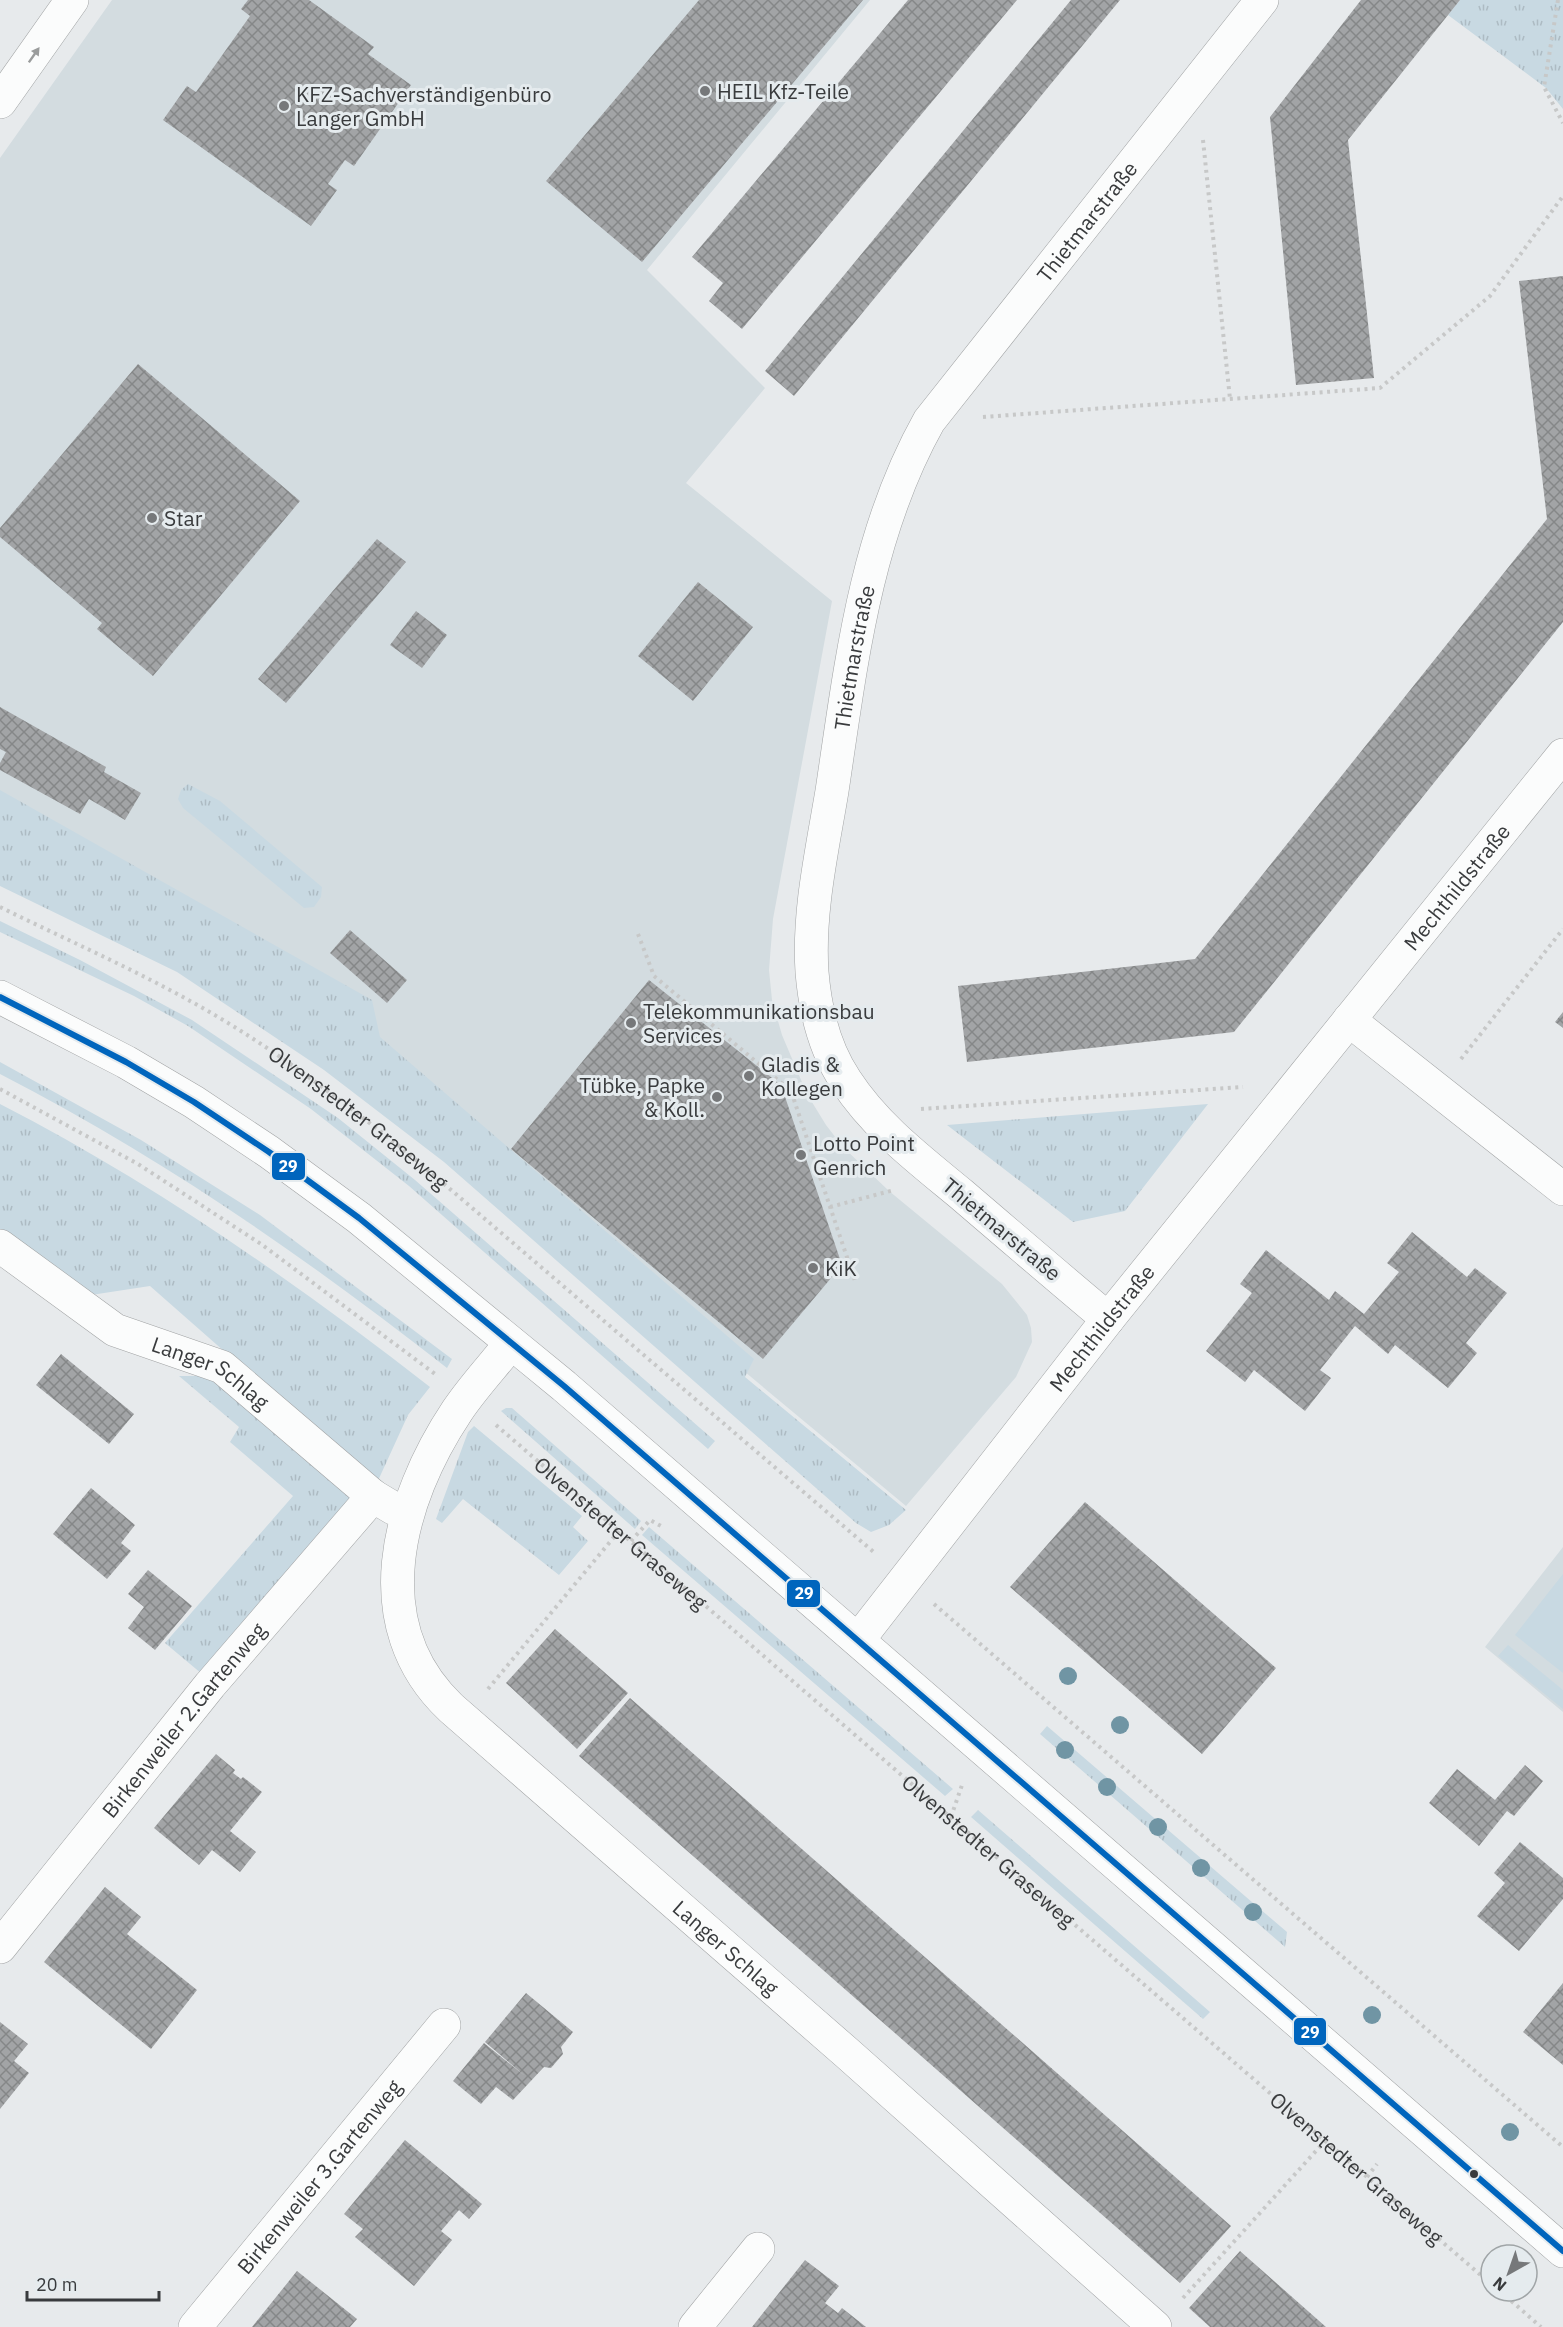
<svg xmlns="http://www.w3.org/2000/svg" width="1563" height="2327" font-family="'IBM Plex Sans',sans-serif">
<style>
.built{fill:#d3dce0}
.grass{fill:url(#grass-tufts)}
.green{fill:#c8d9e2}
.building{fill:url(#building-cross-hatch)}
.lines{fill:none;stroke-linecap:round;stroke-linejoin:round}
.minor-casing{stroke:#a1a3a4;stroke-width:34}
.major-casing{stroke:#a1a3a4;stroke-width:34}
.highway-casing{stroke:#a1a3a4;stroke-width:34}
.path{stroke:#c7c8c8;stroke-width:4;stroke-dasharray:3 4.5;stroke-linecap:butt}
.minor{stroke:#fbfcfc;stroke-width:33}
.major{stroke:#fbfcfc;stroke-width:33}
.highway{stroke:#fbfcfc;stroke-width:33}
.bus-1-casing{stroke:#e5ebee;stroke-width:10}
.bus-1{stroke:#0065bd;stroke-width:6}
.tree{fill:#7095a4}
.oneway{fill:#9a9c9c}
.poi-dot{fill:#76787a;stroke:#e5ebee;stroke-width:2}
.bus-dot{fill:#393b3d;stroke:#e5ebee;stroke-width:2}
.labels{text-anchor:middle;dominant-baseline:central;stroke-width:6;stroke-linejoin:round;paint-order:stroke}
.poi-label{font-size:21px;fill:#393b3d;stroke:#e5ebee;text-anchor:start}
.street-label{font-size:21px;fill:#393b3d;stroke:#e5ebee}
.line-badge{stroke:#e5ebee;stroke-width:2}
.badge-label{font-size:16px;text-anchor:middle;font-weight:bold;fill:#fff}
</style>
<defs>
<pattern id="grass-tufts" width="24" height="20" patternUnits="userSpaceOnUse" patternTransform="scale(1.5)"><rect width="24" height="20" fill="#c8d9e2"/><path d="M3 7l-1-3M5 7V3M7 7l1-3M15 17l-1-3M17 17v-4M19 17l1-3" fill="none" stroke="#adbbc3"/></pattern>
<pattern id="building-cross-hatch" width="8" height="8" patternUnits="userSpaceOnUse" patternTransform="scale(1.5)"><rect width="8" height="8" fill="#a2a4a6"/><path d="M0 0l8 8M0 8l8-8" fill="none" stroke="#858788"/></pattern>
</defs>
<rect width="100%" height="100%" fill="#e7eaec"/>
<path class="built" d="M112,0H870L647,270L765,388L686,483L832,601L773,919L769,970L772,1000L782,1035L807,1094L826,1125L843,1147L889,1191L1002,1284L1027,1315L1031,1328L1032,1342L1016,1377L906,1506L286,990L0,830V158Z
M1563,1547V1712L1485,1647Z"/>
<path class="grass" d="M1460,0H1563V109L1546,88L1448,15Z
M188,784L220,801L322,887L321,897L314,907L304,908L183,808L178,799L181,790Z
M0,790L372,1000L380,1037L754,1359L745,1377L906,1510L889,1525L871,1532L856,1523L444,1162L324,1070L177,972L0,886Z
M0,921L80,960L192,1020L338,1118L415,1180L715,1441L708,1449L409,1186L311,1109L188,1026L134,996L0,932Z
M0,1062L141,1140L260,1215L452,1359L447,1368C305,1257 160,1156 0,1074Z
M0,1104C152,1182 295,1282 430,1387L408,1415L376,1485L150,1286L91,1295L0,1234Z
M1208,1104L1125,1211L1073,1222L947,1125Z
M179,1376H211L354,1496L202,1674L165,1643L293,1496L230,1442L239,1427Z
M506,1408H512L641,1521L635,1529L501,1411Z
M474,1426L582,1516L573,1527L588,1541L559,1575L463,1499L442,1523L436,1519L468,1432Z
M649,1527L953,1789L945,1796L642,1535Z
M1047,1726L1287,1932L1285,1947L1040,1734Z
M978,1810L1210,2012L1203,2019L971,1817Z"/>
<path class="green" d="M1563,1574V1673L1515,1635Z
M1508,1645L1563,1690V1709L1498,1656Z"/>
<path class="building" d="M248,0H309L374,47L368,54L411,85L354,166L345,160L328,184L337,190L311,226L163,120L187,86L196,92L250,16L241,9Z
M699,0H863L642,262L546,181Z
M908,0H1017L742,329L709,301L723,283L692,257Z
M1071,0H1120L794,396L765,371Z
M1361,0H1460L1348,140L1374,378L1296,385L1270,117Z
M1563,276V622L1234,1032L967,1062L958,986L1195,959L1547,519L1519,281Z
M138,364L300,501L153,676L97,629L102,623L0,537V528Z
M377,539L406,562L286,703L258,679Z
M698,582L753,627L693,701L638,656Z
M416,611L447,635L422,668L390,645Z
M0,707L106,767L104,772L141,793L125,820L89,799L80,814L0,770V763L6,752L0,749Z
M350,930L407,980L387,1003L330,953Z
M649,980L781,1085L842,1265L763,1359L511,1149Z
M1563,1012V1028L1555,1022Z
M1412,1232L1467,1277L1475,1268L1507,1293L1466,1343L1477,1353L1448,1388L1395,1345L1388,1354L1355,1326L1320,1370L1331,1378L1305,1411L1254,1370L1245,1382L1206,1351L1252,1293L1240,1284L1266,1250L1329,1300L1335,1291L1364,1314L1399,1272L1387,1263Z
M61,1354L134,1414L109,1444L36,1385Z
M91,1488L135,1525L121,1543L131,1551L107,1579L53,1534Z
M1085,1502L1276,1668L1202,1754L1010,1587Z
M148,1570L192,1606L155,1650L128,1628L144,1607L128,1594Z
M555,1629L628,1693L577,1749L506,1683Z
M630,1698L1231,2226L1180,2283L579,1756Z
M216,1754L235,1770L233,1773L241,1779L243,1777L262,1792L230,1831L256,1852L240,1872L212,1850L199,1865L154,1828Z
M1525,1765L1543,1781L1514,1816L1507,1811L1479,1846L1429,1803L1457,1769L1495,1800Z
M1520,1842L1563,1878V1899L1519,1951L1477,1916L1505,1883L1494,1873Z
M105,1887L141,1917L127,1934L197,1990L151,2049L44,1962Z
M1563,1983V2065L1523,2032Z
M526,1993L573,2032L561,2047L563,2054L551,2068L544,2067L513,2100L496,2087L481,2104L453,2081L484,2043L525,2076L485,2042Z
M0,2022L28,2044L14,2061L29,2073L0,2109Z
M405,2140L482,2204L469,2219L459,2210L441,2231L452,2240L414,2286L355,2237L363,2229L344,2214Z
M1240,2251L1300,2304L1326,2327H1210L1189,2308Z
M805,2260L839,2286L825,2303L838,2313L842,2308L866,2327H752Z
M297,2271L357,2319L350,2327H252Z"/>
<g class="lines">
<g class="minor-casing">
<g id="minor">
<path d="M1349,1020L1563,1189"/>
<path id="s3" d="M0,1246L115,1330L222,1367L373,1496L393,1508"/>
<path id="s4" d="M1108,1319C1059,1278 1010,1236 961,1194C920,1160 875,1126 846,1081C825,1050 815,1009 812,972C808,912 822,851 832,791C851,664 865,535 929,421L1262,0"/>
<path id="s5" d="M511,1343C493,1366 473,1387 457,1411C397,1501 363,1625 451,1708L847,2053L1155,2327"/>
<path id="s6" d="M858,1640L1108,1319L1563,755"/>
<path id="s7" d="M0,1947L210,1685L373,1496"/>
<path id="s8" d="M195,2327L444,2025"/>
<path d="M695,2327L758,2249"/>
</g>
</g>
<g class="major-casing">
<path id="major" d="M0,997L126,1062L194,1102L269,1152L359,1218L564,1386L1563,2251"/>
</g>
<g class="highway-casing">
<path id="highway" d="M0,102L72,0"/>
</g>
<g class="path">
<path d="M1558,0L1544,87L1563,123"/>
<path d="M1203,140L1230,399"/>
<path d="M983,417L1380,388L1490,296L1563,196"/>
<path id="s1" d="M0,907C75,944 152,977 223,1020C288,1059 348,1106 408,1153L876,1554"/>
<path d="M638,934L654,976L791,1091L856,1284"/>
<path d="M1461,1059L1563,929"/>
<path d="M0,1089L138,1164L261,1244L435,1374"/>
<path d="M791,1091L804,1084"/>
<path d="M921,1109L1243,1087"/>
<path d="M830,1207L894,1190"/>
<path id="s2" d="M496,1425L1491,2284"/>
<path d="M631,1541L650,1520L661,1526"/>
<path d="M934,1604L1563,2147"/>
<path d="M488,1689L619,1531"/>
<path d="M951,1817L962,1785"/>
<path d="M1367,2177L1377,2164"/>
<path d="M1500,2291L1541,2327"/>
<path d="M1183,2298L1325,2141"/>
</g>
<use href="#minor" class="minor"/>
<use href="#major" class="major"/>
<use href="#highway" class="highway"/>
<g class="bus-1-casing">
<path id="bus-1" d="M0,997L126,1062L194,1102L269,1152L359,1218L564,1386L1563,2251"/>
</g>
<use href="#bus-1" class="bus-1"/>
</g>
<g class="tree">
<circle cx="1068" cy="1676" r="9"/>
<circle cx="1120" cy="1725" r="9"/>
<circle cx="1065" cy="1750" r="9"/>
<circle cx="1107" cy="1787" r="9"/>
<circle cx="1158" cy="1827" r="9"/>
<circle cx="1201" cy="1868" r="9"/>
<circle cx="1253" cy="1912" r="9"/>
<circle cx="1372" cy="2015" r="9"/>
<circle cx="1510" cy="2132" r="9"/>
</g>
<defs><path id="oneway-solid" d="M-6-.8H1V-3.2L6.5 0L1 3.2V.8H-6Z" transform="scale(1.5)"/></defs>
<use class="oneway" href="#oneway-solid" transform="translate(34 55) rotate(-55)"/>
<g class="poi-dot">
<circle cx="705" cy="91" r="6"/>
<circle cx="284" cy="106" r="6"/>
<circle cx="152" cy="518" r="6"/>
<circle cx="631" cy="1023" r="6"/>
<circle cx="749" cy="1076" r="6"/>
<circle cx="717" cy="1097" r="6"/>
<circle cx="801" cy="1155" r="6"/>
<circle cx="813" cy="1268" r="6"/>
</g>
<circle class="bus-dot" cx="1474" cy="2174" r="5"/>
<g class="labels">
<g class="poi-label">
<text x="717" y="91">HEIL Kfz-Teile</text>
<text x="296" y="94">KFZ-Sachverständigenbüro<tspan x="296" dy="24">Langer GmbH</tspan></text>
<text x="164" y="518">Star</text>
<text x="643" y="1011">Telekommunikationsbau<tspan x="643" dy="24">Services</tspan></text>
<text x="761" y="1064">Gladis &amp;<tspan x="761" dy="24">Kollegen</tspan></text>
<text x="705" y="1085" text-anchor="end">Tübke, Papke<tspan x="705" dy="24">&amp; Koll.</tspan></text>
<text x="813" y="1143">Lotto Point<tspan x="813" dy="24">Genrich</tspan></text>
<text x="825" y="1268">KiK</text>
</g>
<g class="street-label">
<text stroke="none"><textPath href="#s4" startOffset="1292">Thietmarstraße</textPath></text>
<text stroke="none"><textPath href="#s4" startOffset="788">Thietmarstraße</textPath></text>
<text stroke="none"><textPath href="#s6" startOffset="962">Mechthildstraße</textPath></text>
<text stroke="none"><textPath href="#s1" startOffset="417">Olvenstedter Graseweg</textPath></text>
<text transform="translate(1002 1229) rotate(40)">Thietmarstraße</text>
<text stroke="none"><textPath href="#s6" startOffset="396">Mechthildstraße</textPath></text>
<text stroke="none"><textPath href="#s3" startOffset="248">Langer Schlag</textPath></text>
<text stroke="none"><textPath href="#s2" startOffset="165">Olvenstedter Graseweg</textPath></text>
<text stroke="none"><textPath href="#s7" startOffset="292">Birkenweiler 2.Gartenweg</textPath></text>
<text stroke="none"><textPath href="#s2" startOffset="651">Olvenstedter Graseweg</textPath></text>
<text stroke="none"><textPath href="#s5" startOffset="776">Langer Schlag</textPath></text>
<text stroke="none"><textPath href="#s2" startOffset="1137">Olvenstedter Graseweg</textPath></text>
<text stroke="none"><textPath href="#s8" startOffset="195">Birkenweiler 3.Gartenweg</textPath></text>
</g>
</g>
<g class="line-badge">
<rect x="271" y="1152" width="35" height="29" rx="6" fill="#0065bd"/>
<rect x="786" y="1579" width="35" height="29" rx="6" fill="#0065bd"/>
<rect x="1293" y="2017" width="34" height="29" rx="6" fill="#0065bd"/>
</g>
<g class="badge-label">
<text x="288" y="1172">29</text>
<text x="804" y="1599">29</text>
<text x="1310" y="2038">29</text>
</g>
<g transform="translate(1509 2273) rotate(220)"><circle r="28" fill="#e5ebee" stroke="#a0a5a7" stroke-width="1.5"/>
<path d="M0-4.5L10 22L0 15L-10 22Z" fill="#76787a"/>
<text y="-9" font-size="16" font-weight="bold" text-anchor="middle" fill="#393b3d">N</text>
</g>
<path d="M27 2291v9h132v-9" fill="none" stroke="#393b3d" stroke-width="3"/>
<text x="36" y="2291" font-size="18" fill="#393b3d" stroke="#e5ebee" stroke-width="4.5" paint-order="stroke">20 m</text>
</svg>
